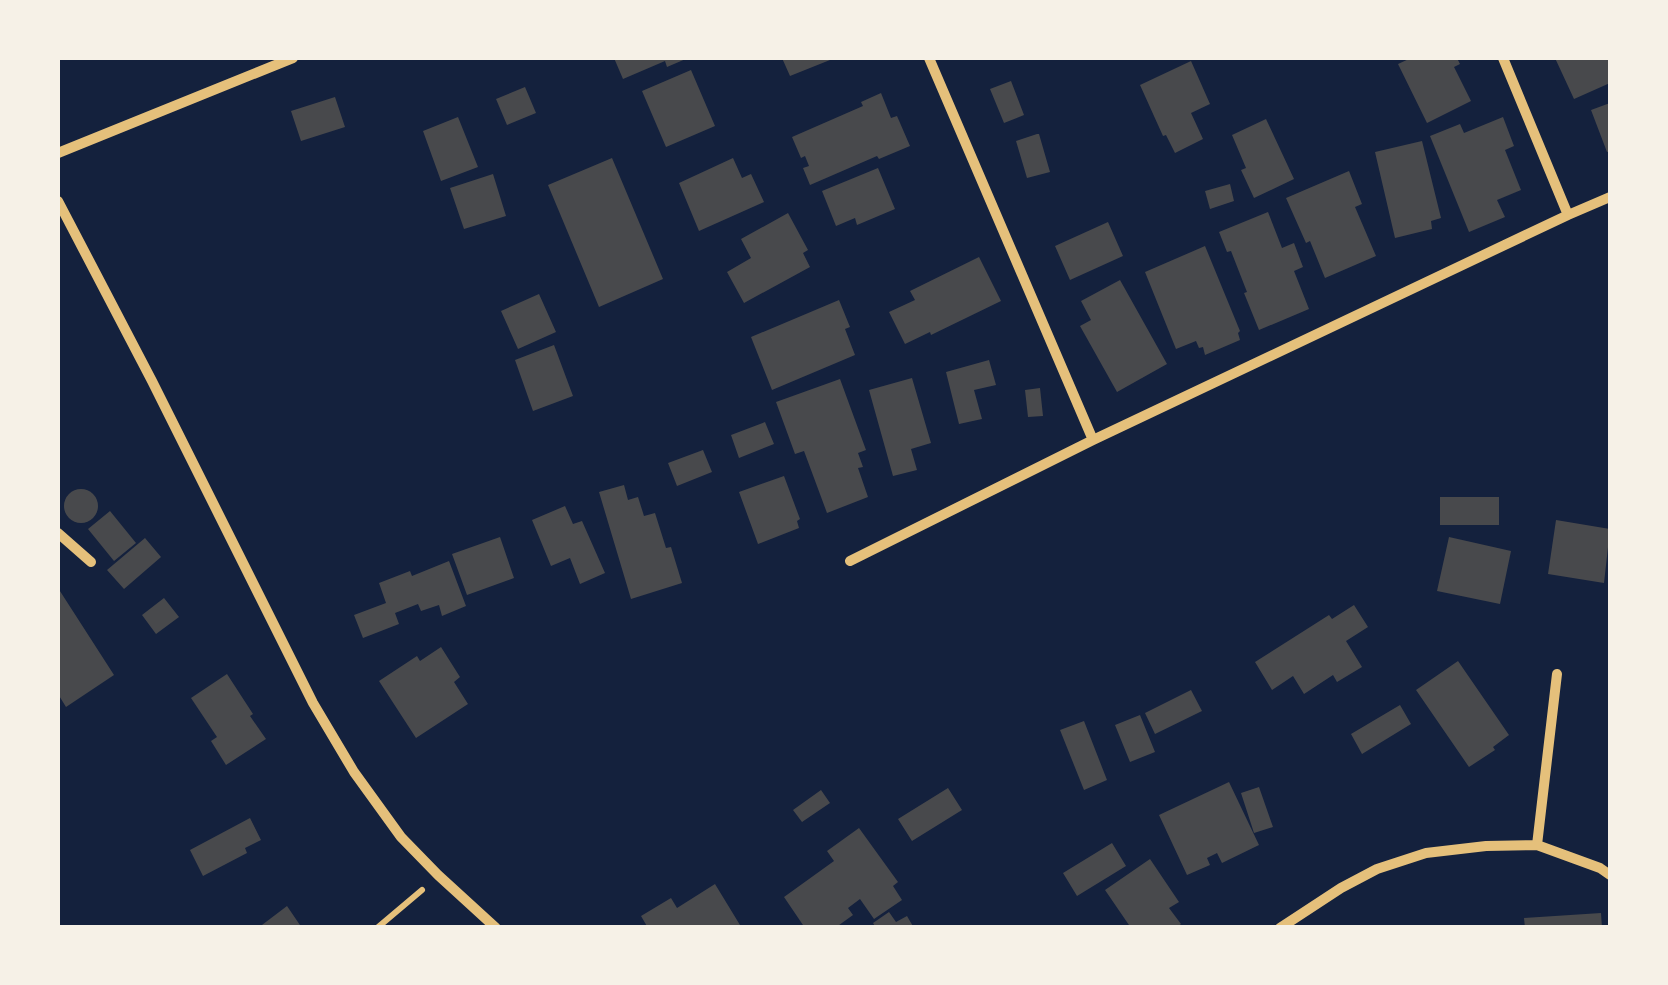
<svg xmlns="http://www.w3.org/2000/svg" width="1668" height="985" font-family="'PT Serif',serif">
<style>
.building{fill:#48494c}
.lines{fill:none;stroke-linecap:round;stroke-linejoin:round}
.path{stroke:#e5c07b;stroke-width:6}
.minor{stroke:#e5c07b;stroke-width:10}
</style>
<rect width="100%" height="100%" fill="#14213d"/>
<path class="building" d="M614,58H688L667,67L665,61L623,79Z
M782,58H835L790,76Z
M1411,58H1457L1460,64L1454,67L1471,101L1427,123L1398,64Z
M1555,58H1610V83L1574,99Z
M1191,61L1210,104L1191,113L1203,139L1175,153L1166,135L1163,136L1140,85Z
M691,70L715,126L666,147L642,91Z
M1011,81L1024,115L1004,123L990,89Z
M525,87L536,113L507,125L496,99Z
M881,93L891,118L897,116L910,146L879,159L877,156L810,185L803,168L809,166L805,156L801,158L792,137L863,106L861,102Z
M335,97L345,127L301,141L291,111Z
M1610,103V151L1607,152L1591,110Z
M458,117L478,167L441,181L423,131Z
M1503,117L1514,146L1505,150L1521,190L1497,200L1505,217L1469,232L1430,136L1460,124L1464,133Z
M1266,119L1294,179L1254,198L1241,170L1246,168L1232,135Z
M1037,134H1039L1050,172L1027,178L1016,141Z
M1422,141L1441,218L1431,221L1432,229L1395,238L1375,152Z
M612,158L663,279L599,307L548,185Z
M733,158L742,178L751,174L764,202L699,231L679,183Z
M878,168L895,209L857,225L855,218L836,226L822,191Z
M1349,171L1362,204L1355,207L1376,256L1325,278L1310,241L1306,243L1286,198Z
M493,174L506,216L464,229L450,188Z
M1230,184L1234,201L1210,209L1205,191Z
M1268,212L1282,248L1294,243L1303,267L1294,271L1309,309L1259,330L1244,293L1247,292L1231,251L1227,252L1219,232Z
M788,213L808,250L803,253L810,267L744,303L727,272L751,258L741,239Z
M1108,222L1123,256L1070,280L1055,246Z
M1205,246L1240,331L1238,333L1240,340L1205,355L1203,347L1199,348L1196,341L1176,349L1145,272Z
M979,257L1001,301L931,335L930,332L905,344L889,312L915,300L910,291Z
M1120,280L1167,364L1117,392L1080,326L1091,320L1081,301Z
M539,294L556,332L518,349L501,311Z
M839,300L850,327L845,329L855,355L772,390L751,337Z
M554,345L573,396L533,411L515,360Z
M989,360L996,385L974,390L982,419L959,424L946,372Z
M912,378L931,443L911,449L917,470L893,476L869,390Z
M840,379L866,450L858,453L863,467L858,468L868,497L827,513L804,451L795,454L776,402Z
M1040,388L1043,416L1028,417L1025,390Z
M765,422L774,444L739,458L731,435Z
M703,450L712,472L677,486L668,463Z
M784,476L800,519L797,521L799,528L758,544L739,492Z
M624,485L628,500L638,497L644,516L655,513L666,548L671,547L682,583L631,599L599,492Z
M64 506a17 17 0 1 1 34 0a17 17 0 1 1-34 0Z
M1440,497H1499V525H1440Z
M565,506L573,524L582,521L605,573L580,584L570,558L551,566L532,520Z
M110,511L136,543L114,561L88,529Z
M1556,520L1610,529L1604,583L1548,574Z
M500,537L514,578L467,595L452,554Z
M1449,537L1511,551L1500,604L1437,591Z
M145,538L161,557L124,589L107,570Z
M449,561L466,606L442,616L439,605L421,611L418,604L395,613L399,624L363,638L354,615L386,603L379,583L410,571L412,576Z
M58,588L114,675L66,707L58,694Z
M164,598L179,617L156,634L142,615Z
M1354,605L1368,627L1346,641L1362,667L1337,682L1333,675L1304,694L1293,676L1272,690L1255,662L1329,615L1332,619Z
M441,647L460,677L454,682L468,704L416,738L379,681L417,656L420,661Z
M1458,661L1509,735L1493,747L1495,750L1469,767L1416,690Z
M227,674L253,714L250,716L266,739L226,765L211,741L217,737L191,698Z
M1191,690L1202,711L1155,734L1145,713Z
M1400,705L1411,724L1362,754L1351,734Z
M1140,715L1155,752L1130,762L1115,725Z
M1084,721L1107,780L1084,790L1060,730Z
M1229,782L1259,845L1222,863L1217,853L1207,858L1210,865L1187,875L1159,815Z
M1259,787L1273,827L1254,833L1241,793Z
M948,788L962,810L912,841L898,819Z
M821,790L830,803L802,822L793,810Z
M250,818L261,840L245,848L247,853L203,876L190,850Z
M859,828L898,882L893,886L902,900L874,919L860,899L848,908L853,915L835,928H805L784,897L834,861L827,851Z
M1112,843L1126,866L1077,896L1063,873Z
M1150,859L1179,902L1169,908L1181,924L1176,928H1131L1105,890Z
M715,884L740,925L735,928H648L641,916L671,898L677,908Z
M287,906L302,928H258Z
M889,912L896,922L907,916L914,928H876L873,923Z
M1601,913L1602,928H1525L1524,918Z"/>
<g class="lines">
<path class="path" d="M377,928L422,890"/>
<path class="minor" d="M929,58L1093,440
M1503,58L1568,215
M58,153L293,58
M58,201L152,381L313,703L354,772L401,837L438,875L496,928
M58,533L91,562
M850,561L1093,440L1568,215L1610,197
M1537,845L1557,674
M1280,928L1341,888L1377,869L1426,853L1486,846L1537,845L1600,868L1610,875"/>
</g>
<rect width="1668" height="985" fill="none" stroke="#f6f1e7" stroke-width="120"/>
</svg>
